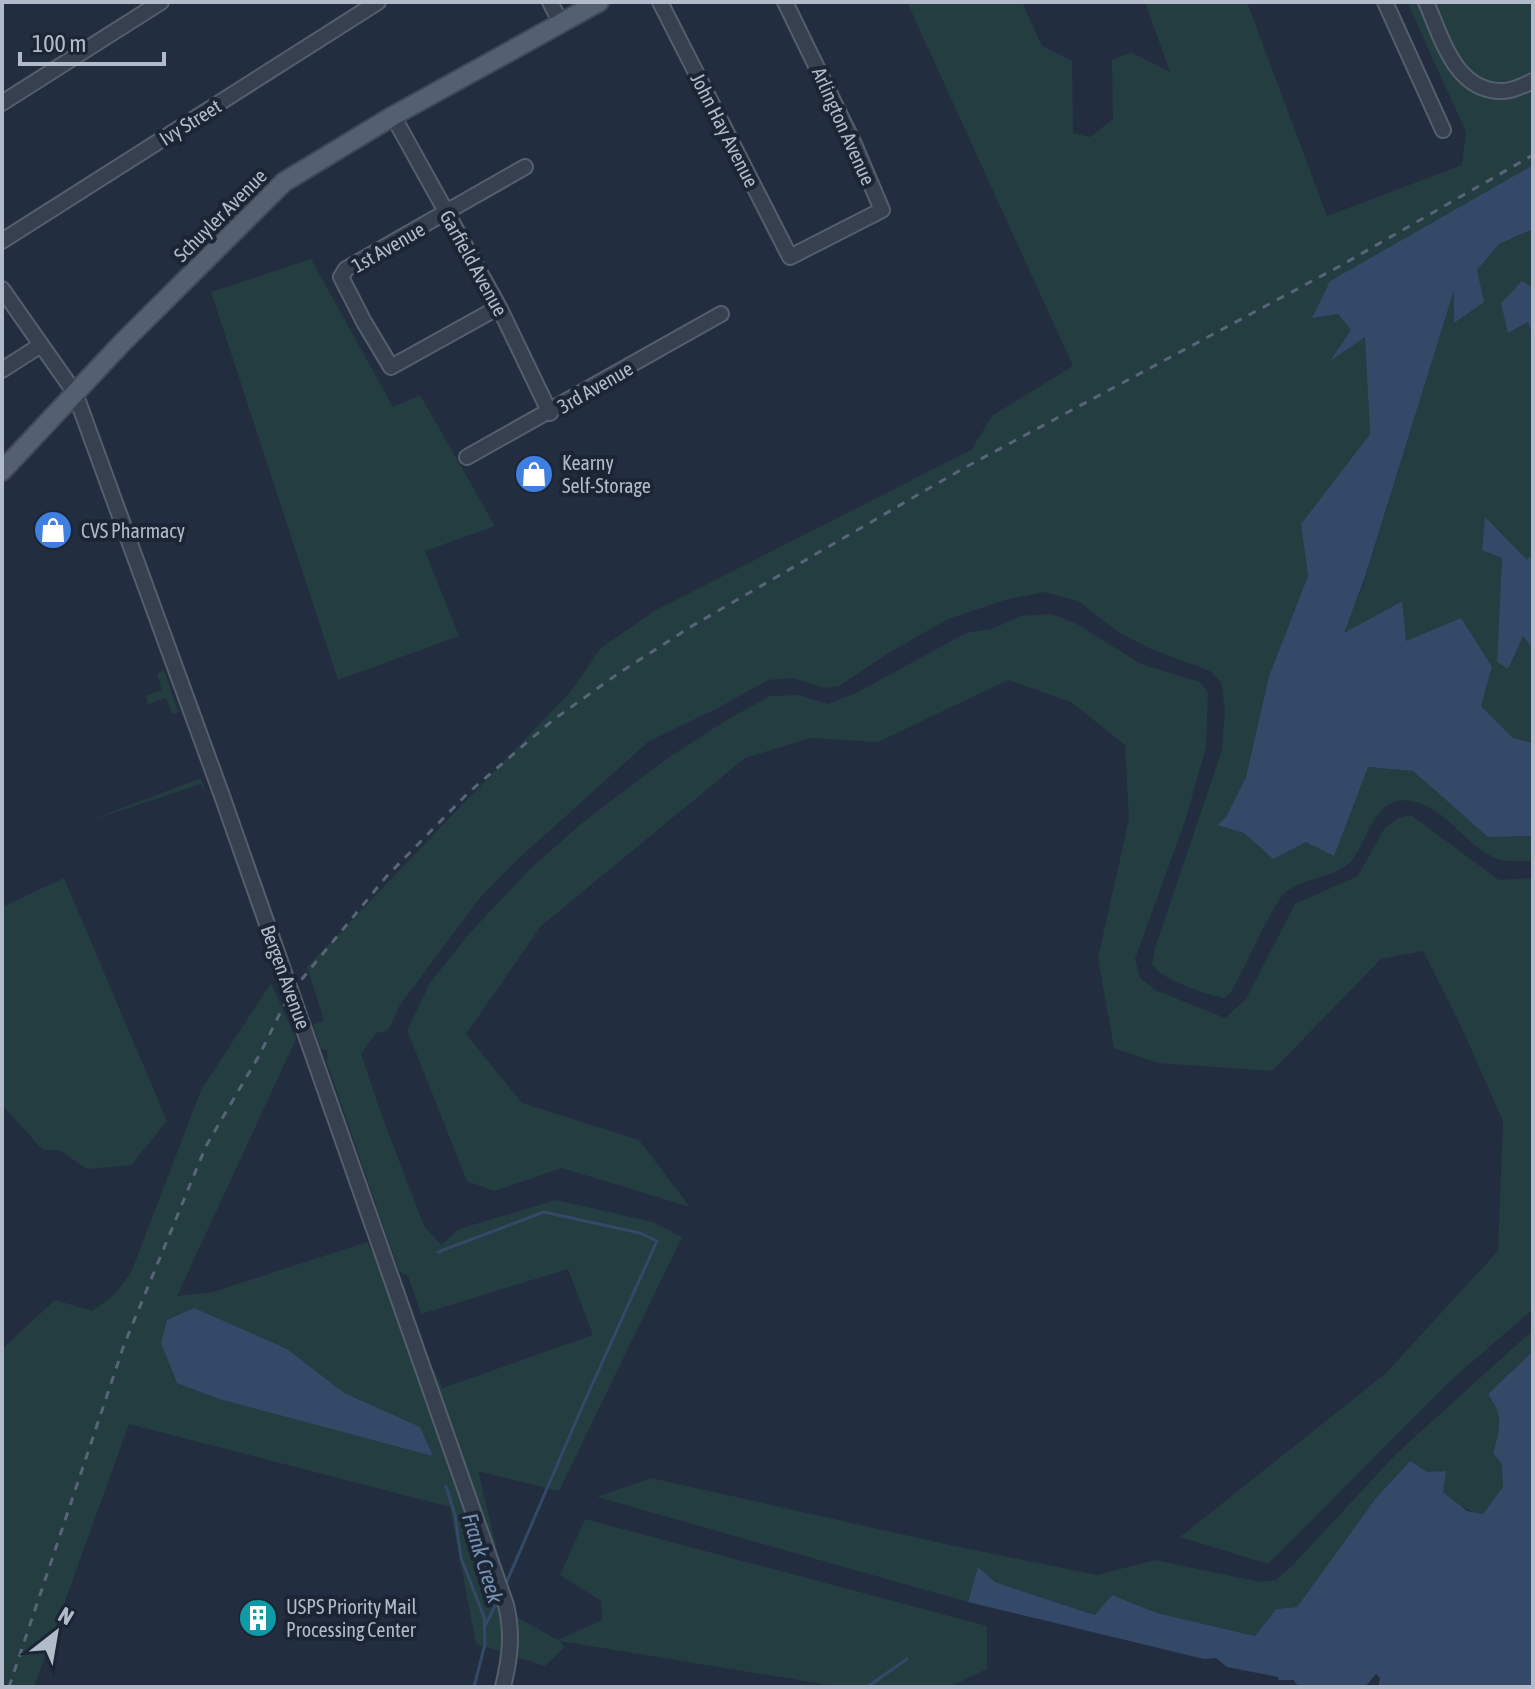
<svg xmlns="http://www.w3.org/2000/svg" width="1535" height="1689" font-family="'Asap Condensed',sans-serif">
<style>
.green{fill:#243d41}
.water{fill:#344968}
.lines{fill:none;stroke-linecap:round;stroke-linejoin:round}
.stream{stroke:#344968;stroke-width:3}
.minor-casing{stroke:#545e6d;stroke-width:18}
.major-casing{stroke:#3f4958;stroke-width:22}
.minor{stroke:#36404f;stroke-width:14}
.major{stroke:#545f70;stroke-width:18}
.rail{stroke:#586477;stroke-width:3;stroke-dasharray:8 8;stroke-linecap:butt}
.labels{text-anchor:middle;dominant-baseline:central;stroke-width:8;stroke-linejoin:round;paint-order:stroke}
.street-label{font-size:20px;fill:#b2bbca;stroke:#1b2534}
.poi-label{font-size:20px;fill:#b2bbca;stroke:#1b2534;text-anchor:start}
.water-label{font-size:22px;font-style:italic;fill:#7791b4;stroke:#1b2534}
</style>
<rect width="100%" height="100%" fill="#222e40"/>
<path class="green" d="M907,2H1022L1042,46L1072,61L1073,133L1090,137L1113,119L1112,60L1131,52L1170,72L1145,2H1247L1327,216L1462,165L1466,132L1407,2H1533V165L1330,281L1313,317L1338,314L1352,330L1332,358L1365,336L1370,434L1301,524L1308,576L1269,676L1246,777L1226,817L1218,825L1244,833L1273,859L1367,767L1413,771L1488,837L1533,836V861C1519,861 1504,863 1491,856C1462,841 1446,808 1412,801C1374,794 1369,840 1352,860C1333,882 1295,875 1279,900C1261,929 1248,962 1231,992L1224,998C1205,994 1161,980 1152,964L1155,948L1222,750L1225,709L1221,682L1210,671L1151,649L1118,632L1078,601L1044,592L1005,600L948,619L887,654L839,686L825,688L793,678L768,680L718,708L649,741L517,860L479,899L400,1005L388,1031L376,1033L361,1054L379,1108L424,1226L441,1245L459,1229L556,1200L653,1222L682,1237L559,1491L478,1471L513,1615L558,1640L602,1620L601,1601L560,1575L585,1519L987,1626V1669L949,1687H841L560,1641L565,1647L545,1666L476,1644L450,1507L129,1424L34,1687H2V1349L55,1300L92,1311L114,1295L131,1273L201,1090L271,983L296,1039L177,1296L213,1292L367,1242L443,1388L593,1335L568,1269L421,1314L408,1276L399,1271L326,1060L328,1057L326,1050L321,1049L313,1025L324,1020L307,967L572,690L601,648L656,610L971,450L993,415L1073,366Z
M1533,229V288L1522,282L1508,333L1528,322L1533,339V553L1528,561L1502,558L1497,662L1523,635L1533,648V743L1513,738L1481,706L1492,667L1405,641L1401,601L1343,634L1363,585L1455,286L1454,322L1477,270L1499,244Z
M311,259L393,407L420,395L495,526L425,551L459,636L338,680L211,292Z
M1052,614L1077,624L1141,664L1200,682L1208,693L1206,747L1185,821L1135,959L1140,978L1155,990L1225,1018L1246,999L1295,904L1358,876L1384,829L1398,818L1411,815L1499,880L1533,878V1309L1449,1382L1268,1564L1180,1537L1385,1374L1498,1251L1503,1121L1460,1024L1423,951L1381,959L1272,1071L1158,1063L1114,1048L1098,958L1129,819L1125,745L1071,702L1008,680L878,742L811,738L745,758L541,926L466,1034L522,1103L639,1140L690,1207L562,1168L494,1191L467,1181L407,1030L430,983L469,934L529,870L582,823L665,760L725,721L770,696L798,695L828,704L856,693L966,633L992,629L1020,616Z
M164,670L178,712L172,714L166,698L148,704L146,696L162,690L157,674Z
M201,778L206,795L201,784L83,823Z
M64,878L167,1121L131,1165L87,1169L60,1150H43L2,1105V907Z
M1533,1330V1351L1488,1394C1504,1417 1500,1427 1493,1453L1502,1464L1504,1487L1483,1514C1450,1509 1436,1479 1410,1461L1376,1498L1297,1607L1276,1609L1255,1636L1157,1613L1112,1595L1096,1615L995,1582L978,1568L968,1602L597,1497L651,1478L954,1546L1097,1575L1155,1560L1260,1582L1276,1580L1293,1565L1397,1453Z"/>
<path class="water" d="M1533,165V229L1499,244L1477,270L1484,302L1454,323V290L1365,577L1344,633L1402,601L1406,641L1461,618L1492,667L1481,706L1513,738L1533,743V836L1488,837L1413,771L1368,767L1334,856L1306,842L1273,859L1244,833L1217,825L1226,817L1246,777L1269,676L1308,576L1301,524L1370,434L1365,337L1330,361L1351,330L1338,314L1312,318L1330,281Z
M1522,281L1533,288V338L1528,322L1508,333L1501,303Z
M1485,517L1527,560L1533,553V648L1523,636L1508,669L1497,662L1502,558L1482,550Z
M194,1308L287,1349L344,1393L420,1427L433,1456L219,1399L177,1383L161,1343L167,1320Z
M1533,1351V1687H1378L1380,1678L1376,1674L1365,1687H1307L1296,1684L1294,1680H1279L1278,1677L1227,1667L1216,1658L1204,1659L968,1602L978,1567L995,1582L1095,1615L1112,1595L1157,1613L1255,1636L1276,1609L1297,1607L1376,1498L1410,1461L1427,1472L1446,1471L1443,1492L1467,1511L1483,1514L1503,1487L1502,1464L1493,1453C1500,1427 1504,1417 1488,1394Z"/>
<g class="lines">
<path class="stream" d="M438,1252L544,1212L640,1233L657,1241L583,1405L505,1586
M446,1486L455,1515L461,1558L484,1617L485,1644L474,1687
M484,1628L498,1600
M557,1687H578
M867,1687L907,1659"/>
<g class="minor-casing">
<path id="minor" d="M550,2L561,23
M660,2L790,257L882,210L854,144L785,2
M1385,2L1443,130
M1426,2C1442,38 1455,92 1503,91C1513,91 1524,85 1533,81
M2,103L161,2
M393,116L499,307L550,413
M2,241L378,2
M2,289L75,393L221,793L506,1605C513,1634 510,1658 503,1687
M499,307L391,367L364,322L341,277L346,269L525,167
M2,370L41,345
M467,457L721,314"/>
</g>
<g class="major-casing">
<path id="major" d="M2,471L123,342L284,182L393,116L599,2"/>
</g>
<use href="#minor" class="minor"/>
<use href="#major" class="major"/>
<path class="rail" d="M9,1687L124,1345L206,1146L260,1054L282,1009L302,979L386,877L468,793L553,720L619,673L692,626L964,468L1340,266L1533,155"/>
</g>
<defs>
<g id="shop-disc" transform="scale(2)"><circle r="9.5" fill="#3f7fe0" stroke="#1b2534"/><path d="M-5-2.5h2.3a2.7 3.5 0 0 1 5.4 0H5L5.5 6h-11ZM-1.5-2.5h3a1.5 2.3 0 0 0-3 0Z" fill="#fff"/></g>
<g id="building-disc" transform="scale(2)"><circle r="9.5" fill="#0f9aa8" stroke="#1b2534"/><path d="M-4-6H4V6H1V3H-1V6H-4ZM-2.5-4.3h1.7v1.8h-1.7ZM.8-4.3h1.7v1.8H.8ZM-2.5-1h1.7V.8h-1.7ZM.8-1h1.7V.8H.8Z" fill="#fff"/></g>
</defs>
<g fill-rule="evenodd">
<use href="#shop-disc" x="534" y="474"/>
<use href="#shop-disc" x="53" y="530"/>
<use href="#building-disc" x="258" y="1618"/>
</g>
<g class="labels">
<g class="street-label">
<text transform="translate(190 122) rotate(-32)">Ivy Street</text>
<text transform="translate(844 126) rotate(66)">Arlington Avenue</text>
<text transform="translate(725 130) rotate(63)">John Hay Avenue</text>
<text transform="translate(220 215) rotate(-45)">Schuyler Avenue</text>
<text transform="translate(388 247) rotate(-30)">1st Avenue</text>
<text transform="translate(474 263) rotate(61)">Garfield Avenue</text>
<text transform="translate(595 387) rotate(-30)">3rd Avenue</text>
<text transform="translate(286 977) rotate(70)">Bergen Avenue</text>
</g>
<g class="poi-label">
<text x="562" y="462">Kearny<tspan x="562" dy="23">Self-Storage</tspan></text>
<text x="81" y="530">CVS Pharmacy</text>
<text x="286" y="1606">USPS Priority Mail<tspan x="286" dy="23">Processing Center</tspan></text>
</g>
<g class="water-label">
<text transform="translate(483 1558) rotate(73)">Frank Creek</text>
</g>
</g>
<rect width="1535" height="1689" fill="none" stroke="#b2bbca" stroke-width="8"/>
<g transform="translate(56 1633) rotate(31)" stroke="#1b2534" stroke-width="6" paint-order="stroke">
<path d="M0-6L14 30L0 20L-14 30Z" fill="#b2bbca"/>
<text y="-12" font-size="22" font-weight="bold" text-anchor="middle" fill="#b2bbca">N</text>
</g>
<path d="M20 52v12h144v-12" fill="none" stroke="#b2bbca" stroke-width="4"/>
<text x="32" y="52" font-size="24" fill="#b2bbca" stroke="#1b2534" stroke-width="6" paint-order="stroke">100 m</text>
</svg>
